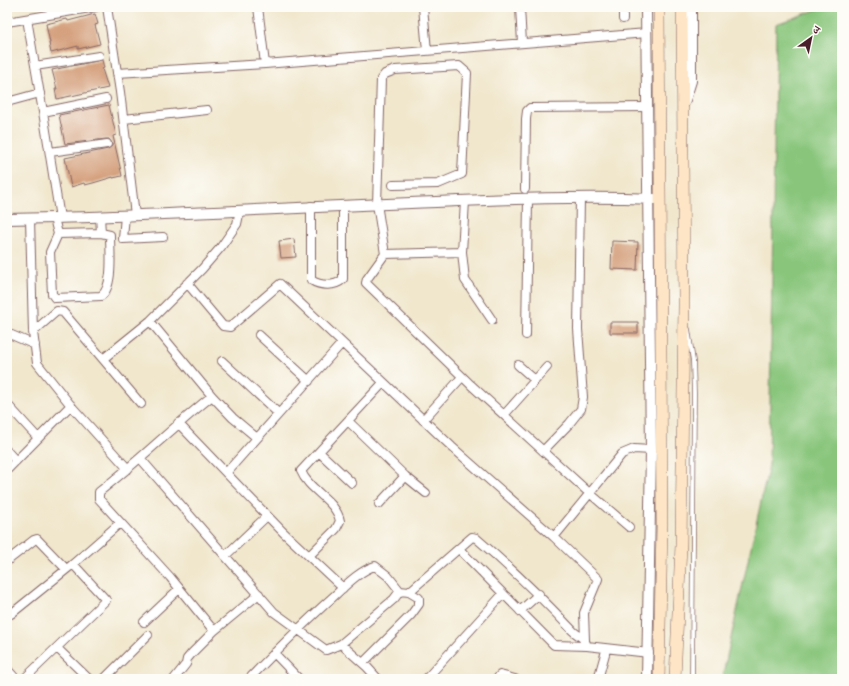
<svg xmlns="http://www.w3.org/2000/svg" width="849" height="686" font-family="Cardo,'Noto Serif Devanagari',serif">
<style>
.green{fill:#89c67c;stroke:#6a7254}
.building{fill:#d49f7b}
.lines{fill:none;stroke-linecap:round;stroke-linejoin:round}
.service-casing{stroke:#846564;stroke-width:5.5}
.minor-casing{stroke:#846564;stroke-width:10}
.tertiary-casing{stroke:#846564;stroke-width:12}
.secondary-casing{stroke:#846564;stroke-width:12}
.service{stroke:#fff;stroke-width:4}
.minor{stroke:#fff;stroke-width:8}
.tertiary{stroke:#fff;stroke-width:10}
.secondary{stroke:#fde5c5;stroke-width:11}
</style>
<rect width="100%" height="100%" fill="#fdfcf7"/>
<filter id="ink" filterUnits="userSpaceOnUse"><feTurbulence type="fractalNoise" baseFrequency=".025" numOctaves="2"/><feDisplacementMap in="SourceGraphic" scale="8" xChannelSelector="R" yChannelSelector="G"/><feConvolveMatrix kernelMatrix="1 2 1 2 8 2 1 2 1" color-interpolation-filters="sRGB"/></filter>
<filter id="wash" filterUnits="userSpaceOnUse"><feTurbulence type="fractalNoise" baseFrequency=".012" numOctaves="4" result="noise"/><feDisplacementMap in="SourceGraphic" scale="16" xChannelSelector="R" yChannelSelector="G"/><feGaussianBlur stdDeviation="0.9" result="paint"/><feColorMatrix in="noise" values="0 0 0 0 0 0 0 0 0 0 0 0 0 0 0 0 0 1.4 0 .05"/><feComposite in="paint" operator="in"/></filter>
<g filter="url(#wash)">
<rect width="100%" height="100%" fill="#f1e7cd"/>
<path class="green" d="M824,7H842V679H722L769,465L776,24Z"/>
<g id="blocks">
<path class="building" d="M95,14L98,24L95,25L100,44L78,49V46L51,53L49,43H50L46,24L67,19L68,21Z
M102,60L104,68L102,69L108,88L57,99L55,89H57L52,70Z
M109,105L116,135L113,136L122,176L113,178V177L93,183L85,185L84,183L71,187L65,158L108,149L112,146V143L109,139H106L65,144L59,115Z
M294,239L296,257L281,258L279,241Z
M612,241L638,242L637,270L611,269Z
M610,322H638V333H610Z"/>
</g>
</g>
<g filter="url(#ink)">
<use href="#blocks" fill-opacity="0" stroke="#846564" stroke-width="1"/>
<g class="lines">
<g class="service-casing">
<path id="service" d="M688,329L693,361L694,393L692,679"/>
</g>
<g class="minor-casing">
<path id="minor" d="M107,7L120,92L135,215
M258,7L265,64
M423,7L427,51
M520,7L522,43
M623,7V19
M27,19L43,112L60,218
M7,22L96,7
M35,66L99,56
M117,73L265,64L647,33
M7,102L40,93
M43,112L106,99
M124,119L207,110
M50,152L107,144
M393,185L438,184L462,174L467,73L459,66L395,70L385,74L381,79L377,204L385,254L367,279L366,283L471,385L586,490L629,527
M525,189L526,119L527,111L530,108L648,107
M465,201L462,252L465,280L492,320
M311,206V280C320,286 335,287 343,279V205
M125,215L123,239L163,237
M54,218L58,234L50,252L52,294L55,298L101,296C114,287 110,251 110,235L101,233
M30,219L33,332L37,363L73,408L128,469
M58,234L101,233L100,216
M385,254L462,252
M187,283L223,326L230,327L280,284L452,447L554,537L598,579L584,613L585,640
M150,321L212,396L233,418L257,438
M33,332L57,311L63,312L141,404
M7,333L35,345
M259,335L309,381
M526,335L528,199
M103,359L150,321L202,269L221,247L237,224L240,210
M222,361L278,413
M518,365L535,380
M212,396C173,427 138,462 99,492V499L170,577L214,631L259,594
M7,404L38,438
M504,415L547,367
M423,420L462,377
M348,421L405,476L379,504
M178,423L283,532L343,588
M7,451L16,461
M543,451L569,424L581,409L583,397L578,329L580,198
M319,452L352,483
M140,458L274,612L326,650L341,644L394,599L400,591
M7,470L71,405
M226,473L342,343
M405,476L426,493
M554,537L622,454L634,449L651,450
M459,549L554,645L587,646L649,653
M225,556L267,516
M309,556L336,529L340,521C336,500 309,491 301,471L383,383
M7,561L34,540L37,539L66,569
M409,592L472,537L476,538C510,567 542,598 573,631C579,637 584,636 587,646
M520,611L539,594
M11,614L73,564L120,523
M144,622L179,589
M341,644L367,667L378,679
M57,648L89,679
M274,653L299,679
M7,669L16,679
M24,679L106,600L73,564
M104,679L148,635
M174,679L186,664L187,659L192,653L214,631
M249,679C276,651 304,623 333,597C345,586 359,571 375,566L388,576L400,591L409,592L419,598V604L411,615L363,663
M426,679L503,594
M497,679L500,675L515,679
M598,679L605,654"/>
</g>
<g class="tertiary-casing">
<path id="tertiary" d="M646,7L651,450L647,679
M684,103L691,81V7
M7,219C150,217 293,207 436,202C509,199 582,196 655,199"/>
</g>
<g class="secondary-casing">
<path id="secondary" d="M659,7L662,525L659,679
M675,679L681,545L684,305L682,7"/>
</g>
<use href="#service" class="service"/>
<use href="#minor" class="minor"/>
<use href="#tertiary" class="tertiary"/>
<use href="#secondary" class="secondary"/>
</g>
</g>
<rect width="849" height="686" fill="none" stroke="#fdfcf7" stroke-width="24"/>
<g transform="translate(811 38) rotate(33)" stroke="#fdfcf7" stroke-width="3" paint-order="stroke">
<path d="M0-3L7 15L0 10L-7 15Z" fill="#4a1f2b"/>
<text y="-6" font-size="11" font-weight="bold" text-anchor="middle" fill="#4a1f2b">उ</text>
</g>
</svg>
